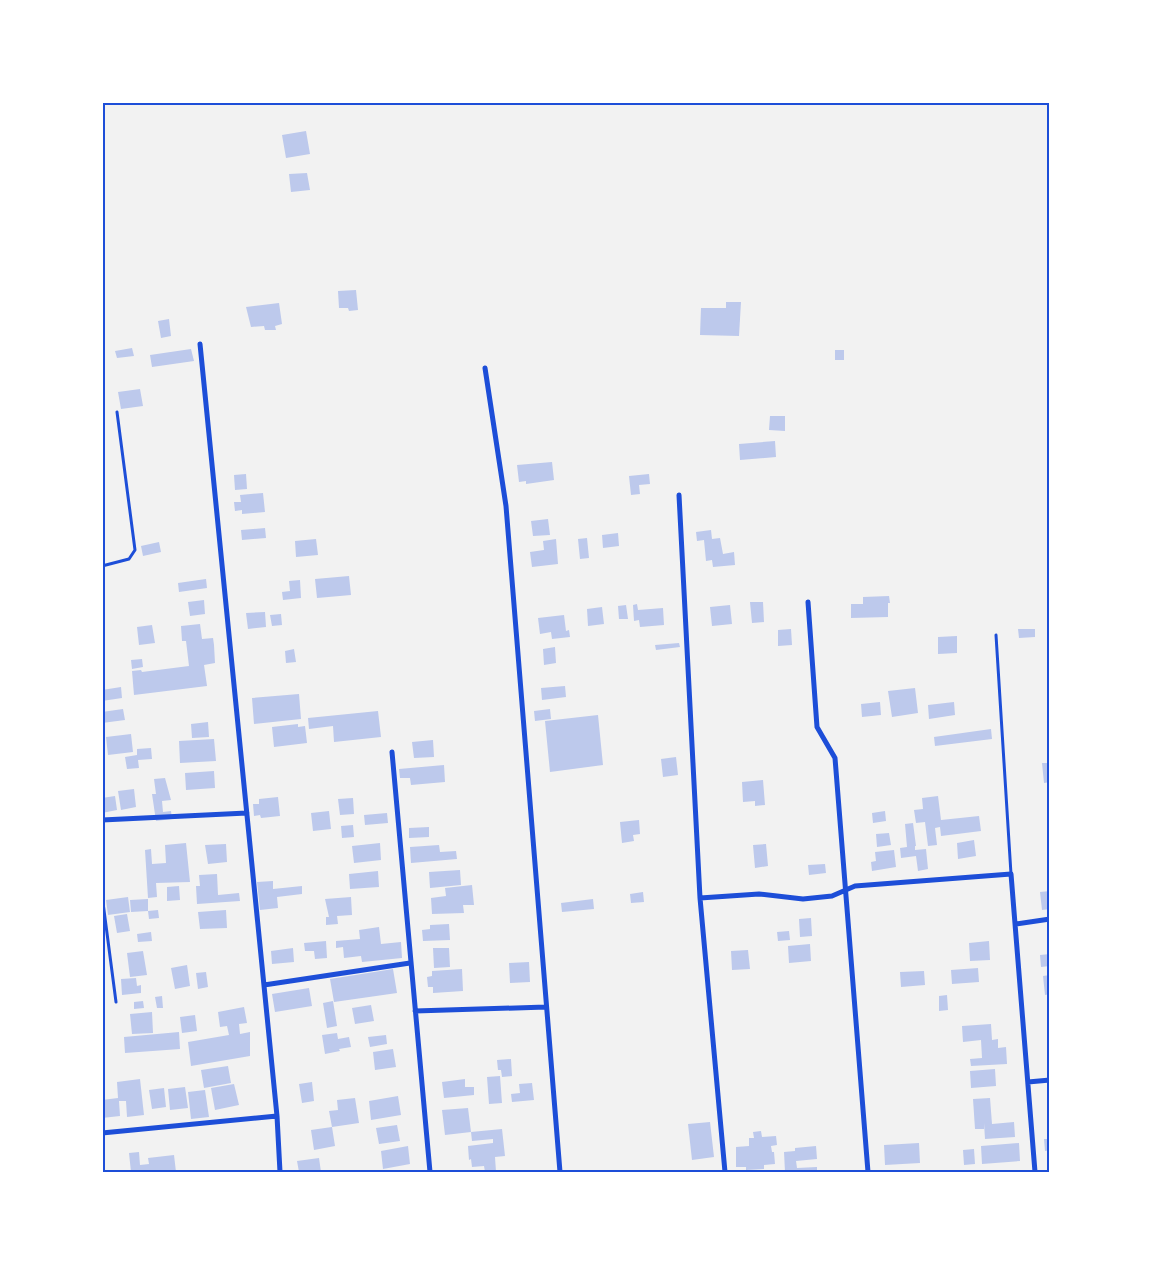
<svg xmlns="http://www.w3.org/2000/svg" width="1152" height="1275" font-family="'PT Sans',sans-serif">
<style>
.building{fill:#bdc9ec}
.lines{fill:none;stroke-linecap:round;stroke-linejoin:round}
.service{stroke:#1d4ed8;stroke-width:3}
.minor{stroke:#1d4ed8;stroke-width:5}
.neatline{fill:none;stroke:#1d4ed8;stroke-width:2}
</style>
<rect width="100%" height="100%" fill="#f2f2f2"/>
<path class="building" d="M306,131L310,154L286,158L282,135Z
M307,173L310,190L291,192L289,174Z
M356,290L358,310L349,311L348,308H339L338,291Z
M726,302H741L739,336L700,335L701,308H726Z
M279,303L282,324L275,326L276,330H265L264,326L251,327L246,307Z
M169,319L171,336L161,338L158,321Z
M132,348L134,356L117,358L115,351Z
M191,349L194,361L152,367L150,355Z
M835,350H844V360H835Z
M140,389L143,406L121,409L118,392Z
M770,416H785V431L769,430Z
M775,441L776,457L740,460L739,444Z
M552,462L554,480L526,484V481L519,482L517,465Z
M246,474L247,489L235,490L234,475Z
M649,474L650,484L639,485L640,494L631,495L629,476Z
M263,493L265,512L242,514V510L235,511L234,502H241L240,495Z
M548,519L550,535L533,536L531,521Z
M265,528L266,538L242,540L241,530Z
M711,530L712,539L720,538L723,554L734,552L735,565L713,567L712,560L706,561L704,540L697,541L696,532Z
M618,533L619,546L603,548L602,535Z
M587,538L589,558L580,559L578,539Z
M316,539L318,555L296,557L295,541Z
M556,539L558,564L532,567L530,552L544,550L543,541Z
M159,542L161,552L143,556L141,546Z
M349,576L351,595L317,598L315,579Z
M206,579L207,588L179,592L178,583Z
M300,580L301,598L283,600L282,592L290,591L289,581Z
M889,596L890,603H888V617L851,618V604H863V597Z
M204,600L205,614L190,616L188,602Z
M750,602H763L764,622L752,623Z
M637,604L638,610L663,608L664,625L640,627L639,620L634,621L633,605Z
M626,605L628,619H619L618,606Z
M730,605L732,624L712,626L710,607Z
M602,607L604,624L588,626L587,609Z
M265,612L266,627L248,629L246,613Z
M281,614L282,625L272,626L270,615Z
M564,615L566,631L569,630L570,637L552,639L551,632L540,634L538,618Z
M200,624L202,639L213,638L214,645L215,663L204,665L207,686L134,695L132,671L141,670L142,672L189,666L186,641H182L181,626Z
M152,625L155,643L139,645L137,627Z
M791,629L792,645L778,646V630Z
M1018,629H1035V637L1019,638Z
M957,636V653L938,654V637Z
M679,643L680,647L656,650L655,645Z
M555,647L556,663L544,665L543,649Z
M294,649L296,662L286,663L285,651Z
M142,659L143,667L132,669L131,660Z
M565,686L566,697L542,700L541,688Z
M121,687L122,698L102,701V690Z
M915,688L918,713L892,717L888,691Z
M299,694L301,719L254,724L252,698Z
M880,702L881,715L862,717L861,704Z
M954,702L955,715L929,719L928,705Z
M123,709L125,720L102,723V712Z
M550,709L551,719L535,721L534,711Z
M378,711L381,737L334,742L333,726L309,729L308,718Z
M598,715L603,765L550,772L545,721Z
M208,722L209,737L192,738L191,724Z
M298,724V727L305,726L307,743L274,747L272,727Z
M991,729L992,739L935,746L934,737Z
M131,734L133,752L108,755L106,737Z
M214,739L216,761L180,763L179,741Z
M433,740L434,757L414,758L412,742Z
M151,748L152,759L138,760L139,768L127,769L125,757L137,755V749Z
M676,757L678,775L663,777L661,759Z
M1042,763H1050V782L1044,783Z
M444,765L445,782L411,785L410,778H400L399,769Z
M214,771L215,788L186,790L185,773Z
M165,778L171,800L162,801L163,812L171,811L172,819L156,821L152,794H156L154,779Z
M763,780L765,805L755,806V801L743,802L742,782Z
M134,789L136,807L121,810L118,791Z
M115,796L117,810L102,813V798Z
M938,796L941,820L979,816L981,831L941,836L940,827L935,828L937,845L928,846L925,822L916,823L914,810L923,809L922,798Z
M278,797L280,816L261,818L260,815L254,816L253,804H259V799Z
M353,798L354,814L340,815L338,799Z
M329,811L331,829L313,831L311,813Z
M885,811L886,821L873,823L872,813Z
M387,813L388,823L365,825L364,815Z
M639,820L640,834L633,835L634,841L622,843L620,822Z
M913,823L916,846H915V850L926,849L928,869L918,871L916,856L901,858L900,848L907,847L905,824Z
M353,825L354,837L342,838L341,826Z
M429,827V837L409,838V828Z
M889,833L891,845L877,847L876,834Z
M974,840L976,856L958,859L957,843Z
M186,843L190,882L156,883L157,897L148,898L145,850L151,849L152,864L166,863L165,845Z
M380,843L381,860L354,863L352,846Z
M226,844L227,862L208,864L205,845Z
M766,844L768,866L755,868L753,845Z
M439,845L440,852L456,851L457,859L411,863L410,847Z
M894,850L896,867L872,871L871,862L876,861L875,852Z
M825,864L826,873L809,875L808,865Z
M460,870L461,885L430,888L429,872Z
M378,871L379,887L350,889L349,874Z
M217,874L218,895L239,893L240,901L197,904L196,886H200L199,875Z
M273,881V889L302,886V894L277,897L278,908L260,910L257,882Z
M472,885L474,905H463L464,913L432,914L431,898L446,896L445,888Z
M179,886L180,900L167,901V887Z
M1050,891V909L1042,910L1040,892Z
M643,892L644,902L631,903L630,894Z
M128,897L130,912L108,915L106,900Z
M351,897L352,915L337,916L338,924L326,925V917H329L325,899Z
M148,899V911L158,910L159,918L149,919L148,911L131,912L130,900Z
M593,899L594,909L562,912L561,903Z
M226,910L227,928L200,929L198,912Z
M127,914L130,931L117,933L114,916Z
M811,918L812,936L800,937L799,919Z
M449,924L450,940L423,941L422,930L430,929V925Z
M379,927L381,944L401,942L402,958L362,962L361,956L344,958L343,947L336,948V941L360,939L359,930Z
M789,931L790,940L778,941L777,932Z
M151,932L152,941L138,942L137,934Z
M326,941L327,958L315,959L314,951H305L304,943Z
M989,941L990,960L970,961L969,943Z
M810,944L811,961L789,963L788,946Z
M293,948L294,962L272,964L271,951Z
M433,948H449L450,967L434,968Z
M748,950L750,969L732,970L731,951Z
M143,951L147,975L130,977L127,953Z
M1050,954V966L1041,967L1040,955Z
M529,962L530,982L510,983L509,963Z
M187,965L190,986L175,989L171,968Z
M978,968L979,982L952,984L951,970Z
M393,969L397,993L334,1002L330,979Z
M462,969L463,991L433,993V987H428L427,977L432,976V971Z
M924,971L925,985L901,987L900,972Z
M206,972L208,987L198,989L196,973Z
M1050,975V994L1045,995L1043,976Z
M136,978L137,986L141,985V993L122,995L121,979Z
M309,988L312,1006L275,1012L272,994Z
M947,995L948,1010L939,1011V996Z
M162,996L163,1008H157L155,997Z
M143,1001L144,1008L134,1009V1002Z
M333,1001L337,1026L327,1028L323,1003Z
M371,1005L374,1021L355,1024L352,1008Z
M244,1007L247,1023L239,1024L240,1034L250,1032V1056L191,1066L188,1042L229,1035L227,1026L220,1027L218,1012Z
M152,1012L153,1033L132,1034L130,1014Z
M195,1015L197,1031L182,1033L180,1017Z
M991,1024L992,1040L998,1039V1048L1006,1047L1007,1064L971,1066L970,1059L982,1058L981,1040L963,1042L962,1026Z
M179,1032L180,1049L125,1053L124,1037Z
M337,1033L338,1039L349,1037L351,1047L339,1049L340,1051L325,1054L322,1035Z
M386,1035L387,1044L370,1047L368,1037Z
M393,1049L396,1067L375,1070L373,1052Z
M511,1059L512,1076L502,1077L501,1070H498L497,1060Z
M228,1066L231,1083L204,1088L201,1070Z
M995,1069L996,1086L971,1088L970,1071Z
M500,1076L502,1103L489,1104L487,1077Z
M140,1079L144,1115L127,1117L126,1101H119L120,1116L102,1118V1100L118,1098L117,1082Z
M465,1079V1087H474V1095L444,1098L442,1082Z
M312,1082L314,1101L302,1103L299,1084Z
M532,1083L534,1100L512,1102L511,1094L520,1093L519,1084Z
M234,1084L239,1105L215,1110L211,1088Z
M185,1087L188,1108L170,1110L168,1089Z
M164,1088L166,1107L152,1109L149,1090Z
M205,1090L209,1117L191,1119L188,1092Z
M398,1096L401,1115L371,1120L369,1101Z
M355,1098L359,1123L332,1127L329,1111L338,1110L337,1100Z
M990,1098L992,1124L1014,1122L1015,1137L985,1139L984,1123V1129H975L973,1099Z
M468,1108L471,1132L445,1135L442,1110Z
M710,1122L714,1157L692,1160L688,1124Z
M397,1125L400,1141L379,1144L376,1128Z
M332,1127L335,1146L314,1150L311,1130Z
M502,1129L505,1156L495,1157L496,1172H485L484,1166L472,1167L471,1159L469,1160L468,1146L493,1143V1139L472,1141L471,1132Z
M761,1131L762,1137L776,1136L777,1145L771,1146L772,1152H774L775,1164L764,1165V1169L746,1170V1167H736V1147L749,1146V1138H754L753,1132Z
M1044,1139H1050V1150L1045,1151Z
M919,1143L920,1163L885,1165L884,1145Z
M1019,1143L1020,1161L982,1164L981,1146Z
M408,1146L410,1164L383,1169L381,1151Z
M816,1146L817,1159L796,1161L797,1168L817,1167V1172H785L784,1152L795,1151V1148Z
M974,1149L975,1164L964,1165L963,1150Z
M139,1152L140,1165L149,1164L148,1158L174,1155L176,1172H131L129,1153Z
M319,1158L321,1172H299L297,1161Z"/>
<g class="lines">
<path class="service" d="M102,566L129,559L135,550L117,412
M996,635L1011,874
M102,895L116,1002"/>
<path class="minor" d="M200,344L277,1116L280,1172
M485,368L506,506L560,1172
M679,495L700,898L725,1172
M808,602L817,727L835,758L868,1172
M392,752L430,1172
M102,820L247,813
M700,898L759,894L803,899L832,896L855,886L1011,874L1035,1172
M1016,924L1050,919
M264,985L410,963
M415,1011L546,1007
M1028,1082L1050,1080
M102,1133L277,1116"/>
</g>
<rect width="1152" height="1275" fill="none" stroke="#ffffff" stroke-width="208"/>
<rect x="104" y="104" width="944" height="1067" class="neatline"/>
</svg>
